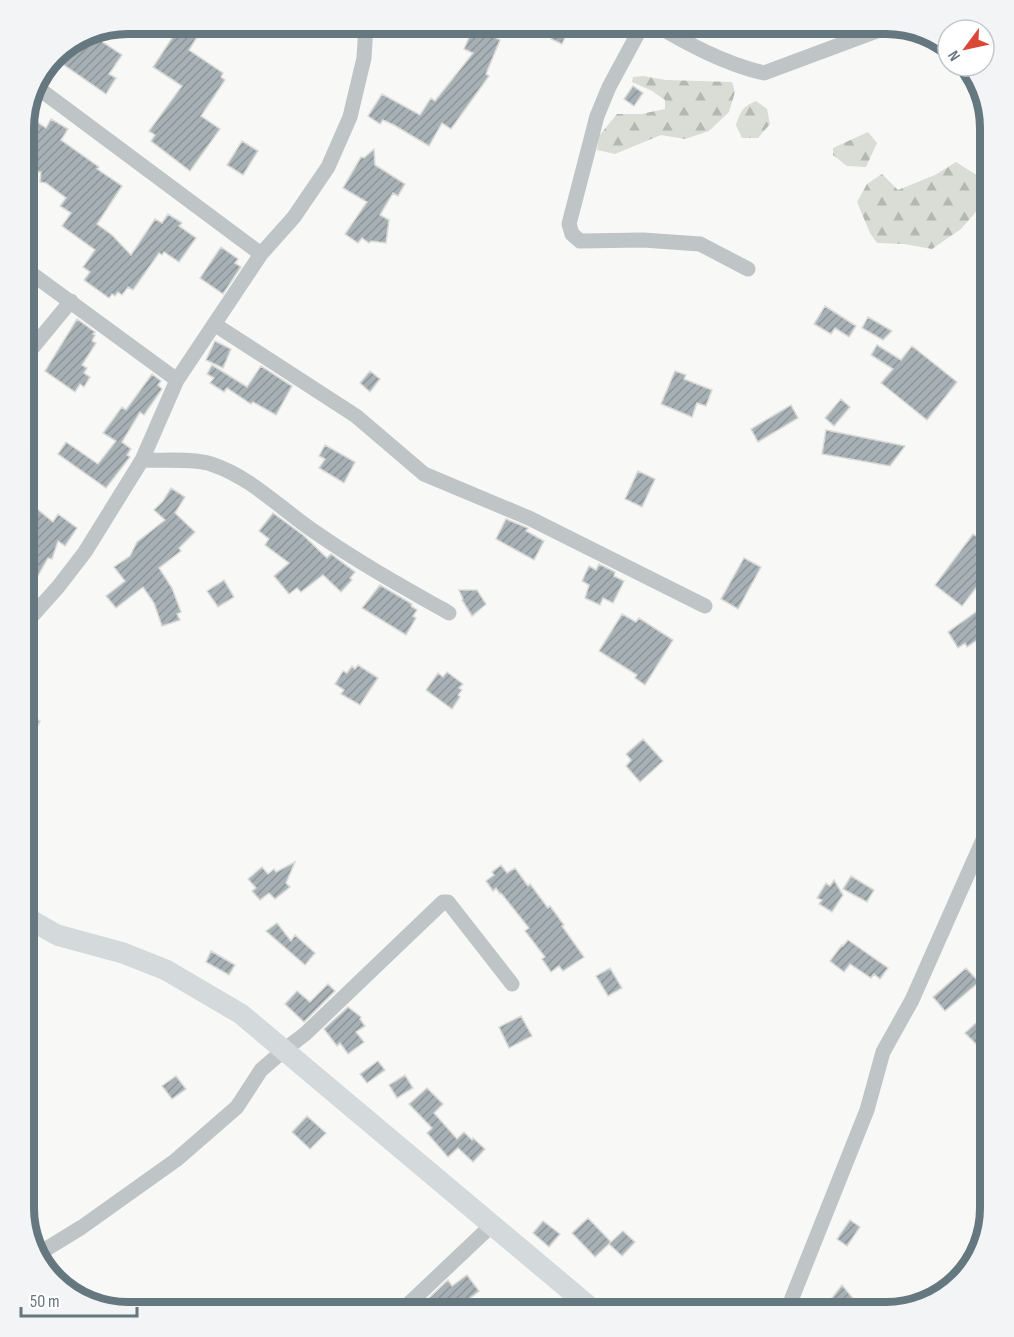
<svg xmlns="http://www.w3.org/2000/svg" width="1014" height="1337" font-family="'Sofia Sans Condensed',sans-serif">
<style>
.forest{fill:url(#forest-firs)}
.building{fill:url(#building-hatch);stroke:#dadad8;stroke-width:1.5}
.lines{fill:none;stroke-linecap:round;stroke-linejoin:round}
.street{stroke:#bfc5c7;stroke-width:15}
.secondary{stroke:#d4d9db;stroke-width:21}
.rim{fill:none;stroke:#65777f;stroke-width:8}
</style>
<defs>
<pattern id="forest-firs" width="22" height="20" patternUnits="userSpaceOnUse" patternTransform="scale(1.5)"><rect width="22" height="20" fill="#d9ddd5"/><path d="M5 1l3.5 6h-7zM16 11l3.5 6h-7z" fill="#b4b8b2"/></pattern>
<pattern id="building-hatch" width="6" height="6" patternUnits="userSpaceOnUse" patternTransform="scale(1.5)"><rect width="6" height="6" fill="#a7b1b5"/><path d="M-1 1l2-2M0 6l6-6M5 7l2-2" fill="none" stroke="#8c9598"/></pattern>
</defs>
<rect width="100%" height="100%" fill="#f8f8f6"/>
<path class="forest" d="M643,76L666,80L732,82L735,92L729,112L709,131L685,139L661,135L615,154L597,150L599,136L617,114H641L665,109V100L652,91L632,82L633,77Z
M756,101L767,109L770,124L758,138H742L736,125C740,112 743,106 756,101Z
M868,132L877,143L866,167L847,166L833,155V148Z
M956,162L986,181L990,196L961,229L932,249L904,244L877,243L870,233L857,202L867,184L882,174L898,190L935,175Z"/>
<path class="building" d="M475,24H482L499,31L496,38L500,40L486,74L489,76L451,129L442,123L429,146L394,125L383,120L380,124L368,116L382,94L420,115L431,98L435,101L473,53L464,49Z
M558,24H571L562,44L551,39Z
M180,26L197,37L189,50L223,73L221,77L225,80L201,116L220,129L190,171L151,141L155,135L149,131L182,86L153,67Z
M95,37L122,55L109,74L116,78L106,94L54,58L60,50Z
M633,86L643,93L634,106L624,99Z
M26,115L46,128L51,119L68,129L61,140L99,167L97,169L122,186L97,224L112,235L131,255L155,219L162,223L168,214L182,223L179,226L196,238L179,262L164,252L162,255L159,253L133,290L128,287L122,295L118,292L115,296L112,294L109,298L84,280L90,272L83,267L95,250L62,226L71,213L60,206L66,198L46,183L40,182L41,172H31L35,155L24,148Z
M242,141L258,151L243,175L227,165Z
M374,149L375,165L405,184L398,196L393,193L380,215L389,220L386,243L371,241L369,243L362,238L358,243L345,234L367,202L343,188L361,157L364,158Z
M221,247L238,259L235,263L241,267L223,294L200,278Z
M825,306L856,326L849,337L835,328L831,334L814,324Z
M868,317L892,331L883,340L862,328Z
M77,319L95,332L93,334L95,335L92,341L96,343L82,365L87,368L84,373L90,377L84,387L80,384L75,392L45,371Z
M215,341L231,349L223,368L206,360Z
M877,345L901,360L912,346L957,382L927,420L881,383L893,369L871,355Z
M212,365L247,387L261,366L292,386L276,415L253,402L251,404L227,388L224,392L210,383L214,378L207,374Z
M370,371L380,379L370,392L360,383Z
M675,371L686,375L684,379L712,390L706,406L697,403L692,417L661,404Z
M152,374L161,381L158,385L162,389L144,415L140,412L122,442L131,449L127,455L130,457L106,488L58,454L66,442L98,464L116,441L103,433L122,407L126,410Z
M841,399L850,407L834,426L825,418Z
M791,405L798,418L758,442L751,429Z
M826,430L905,446L890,466L822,454Z
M325,445L355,462L344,483L319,468L325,459L319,456Z
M638,471L655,479L642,507L625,499Z
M171,488L185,497L175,513L195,532L179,548L181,551L159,568L172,588L181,612L177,614L180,620L162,626L154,603L143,587L116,608L106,596L125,581L114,567L130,556L137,542L165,520L154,510L163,501Z
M31,504L53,522L58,514L77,528L65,546L58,541L52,559L48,558L24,600V513Z
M273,513L303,535L327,558L331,554L355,572L350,578L352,580L341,592L323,575L301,592L297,588L289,594L274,576L289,563L265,545L269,539L259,531Z
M506,519L528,528L526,531L544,541L534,560L496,539Z
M973,534L989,545L983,553L990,558V570L962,606L935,585Z
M744,558L761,567L738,609L721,599Z
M599,564L615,572L614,576L624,581L613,603L603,598L600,605L585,598L589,585L582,581L589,566L596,570Z
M224,580L234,597L218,607L207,591Z
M380,585L412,604L411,606L417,610L413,616L416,618L406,635L362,608Z
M459,590H477L486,604L472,616L462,600L463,599Z
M976,612L990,626V631L967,647L965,643L958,648L948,632Z
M622,614L636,622L639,618L673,640L645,685L635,678L637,675L599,651Z
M358,665L378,678L360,705L341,694L344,690L335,684L343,671L347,673L352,666L355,669Z
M447,672L463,684L459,688L462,690L458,695L460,697L452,709L426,690L438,673L443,677Z
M24,713L40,721L24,753Z
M643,739L663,761L640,782L626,766L631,760L626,754Z
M295,862L286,883L290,887L275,899L269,893L260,900L252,891L256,888L248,879L262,867L268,874L274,869L276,872Z
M501,865L507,873L515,868L528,886L530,884L548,908L550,906L564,925L562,926L584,957L563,971L559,966L551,972L542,959L545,957L525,931L529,928L501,893L500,894L496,888L493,891L486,881L494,875L492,872Z
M851,876L874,890L867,902L843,889Z
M834,880L843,895L832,912L819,904L822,900L817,898L826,883L830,886Z
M277,923L291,941L295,935L315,953L305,965L266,931Z
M848,940L888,968L880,979L874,974L871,978L850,964L844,972L830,961L842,945L843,946Z
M211,951L235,965L229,975L206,962Z
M610,968L622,988L608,996L596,976Z
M966,968L979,982L945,1011L933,997Z
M328,984L335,991L304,1022L285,1004L297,991L310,1002Z
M348,1007L361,1017L360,1019L365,1026L356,1032L364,1042L348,1054L340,1043L337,1046L324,1029Z
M990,1010V1037L979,1047L965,1033Z
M521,1016L532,1036L509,1048L499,1027Z
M378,1061L385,1070L367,1083L360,1074Z
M405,1075L413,1088L397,1098L389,1085Z
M176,1076L186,1089L172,1099L162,1086Z
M427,1088L443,1104L434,1113L457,1139L464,1132L472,1140L473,1138L485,1149L473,1162L458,1148L448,1157L427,1133L432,1128L409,1104Z
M307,1116L326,1133L310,1149L292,1132Z
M588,1218L611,1242L595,1257L572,1233Z
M850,1220L860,1227L847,1246L837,1239Z
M543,1221L560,1234L549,1247L533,1233Z
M623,1231L635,1242L622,1256L609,1244Z
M467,1275L479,1291L451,1313H436L431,1307L429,1309L425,1302L448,1280L452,1286Z
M842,1285L860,1307L852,1313H834L825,1307Z"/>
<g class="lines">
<path class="street" d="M643,24L609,87L597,116L569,224L572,234L580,241L643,240L700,244L748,269
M654,24C688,44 725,64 764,73L893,25
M34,85L261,254
M24,268L177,380
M214,324L356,416L424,474L529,518L705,606
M24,358L71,301
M142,460C160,461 195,458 211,464C251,477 281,509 315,532C358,562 403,587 449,613
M24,625L58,587L85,552L142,460L177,380L261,254L294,217L328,167L350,117L364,58L366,24
M38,1254L82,1227L176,1160L237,1107L261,1070L284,1050L305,1034L443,902H448L512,984
M399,1313L493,1224
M788,1313L792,1298L867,1110L883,1052L912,1000L990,824"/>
<path class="secondary" d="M24,916L57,935L123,953L166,970L241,1014L597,1313"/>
</g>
<path d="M0 0H1014V1337H0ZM128 34H886A94 94 0 0 1 980 128V1208A94 94 0 0 1 886 1302H128A94 94 0 0 1 34 1208V128A94 94 0 0 1 128 34Z" fill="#f3f4f5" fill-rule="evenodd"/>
<path class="rim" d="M128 34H886A94 94 0 0 1 980 128V1208A94 94 0 0 1 886 1302H128A94 94 0 0 1 34 1208V128A94 94 0 0 1 128 34Z"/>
<g transform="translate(966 48) rotate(237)"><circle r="28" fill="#ffffff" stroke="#c1c9cc" stroke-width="1.5"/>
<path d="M0-4.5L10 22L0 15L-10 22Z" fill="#d84737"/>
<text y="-9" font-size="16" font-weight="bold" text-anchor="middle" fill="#65777f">N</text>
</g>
<path d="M21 1307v9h116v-9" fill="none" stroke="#65777f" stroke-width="3"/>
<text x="30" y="1307" font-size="18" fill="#65777f" stroke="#ffffff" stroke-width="4.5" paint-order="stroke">50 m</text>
</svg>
